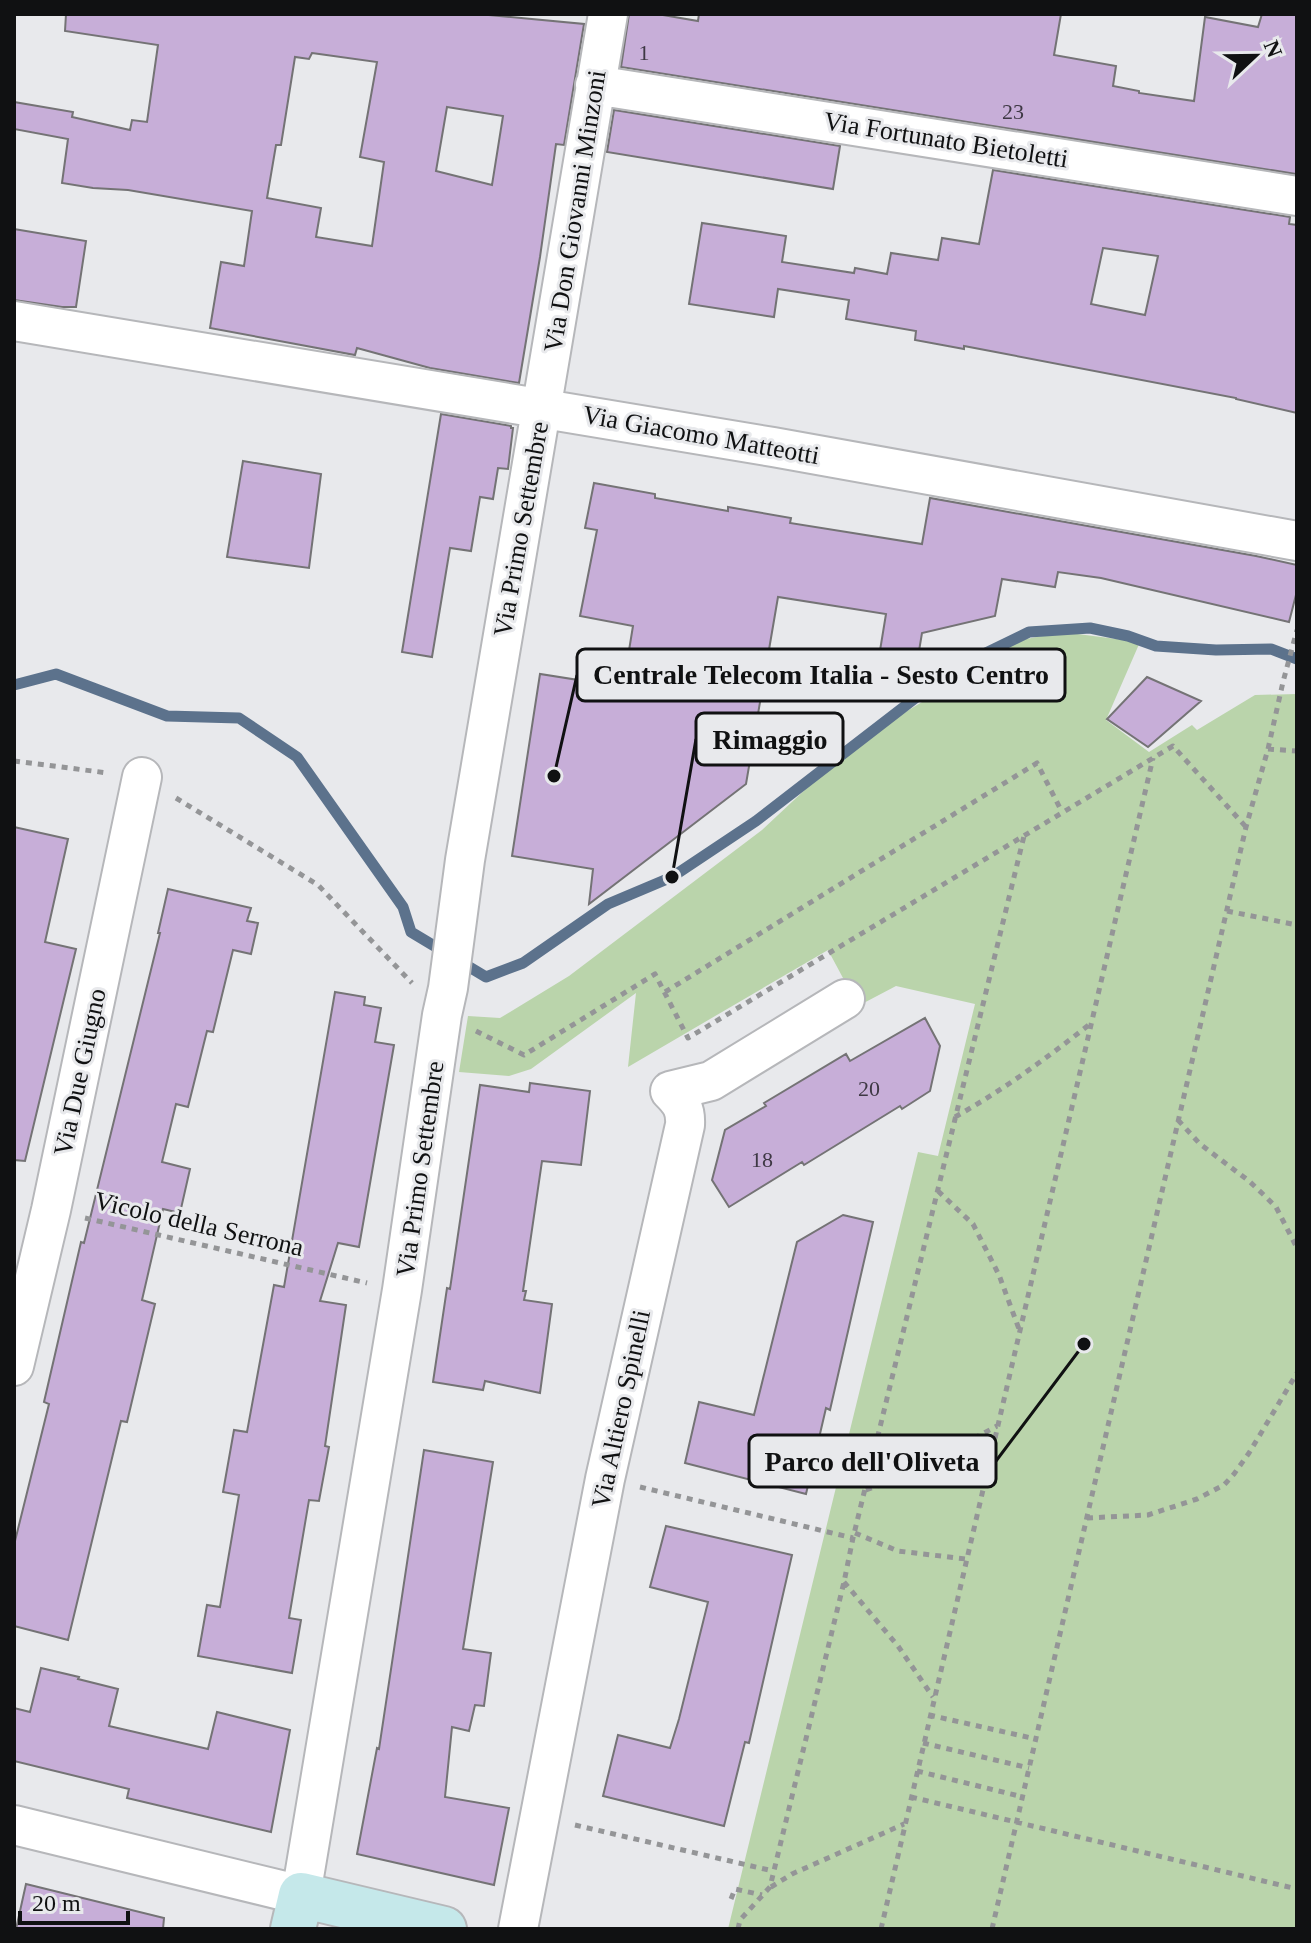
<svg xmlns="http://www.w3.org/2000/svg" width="1311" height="1943" font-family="Georgia,serif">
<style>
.green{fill:#bad4ab}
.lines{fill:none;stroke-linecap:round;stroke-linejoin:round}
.stream{stroke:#5c728c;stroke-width:11}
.building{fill:#c7aed8;stroke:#747375;stroke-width:2;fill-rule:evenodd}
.minor-casing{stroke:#b6b7ba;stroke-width:42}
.secondary-casing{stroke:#b6b7ba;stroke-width:48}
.path{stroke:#949597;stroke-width:5;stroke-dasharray:6 6;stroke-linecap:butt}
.minor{stroke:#fff;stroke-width:38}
.secondary{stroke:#c5e8ea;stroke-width:44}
.labels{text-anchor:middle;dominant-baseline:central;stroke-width:6;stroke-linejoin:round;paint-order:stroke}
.number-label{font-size:22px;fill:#3e3844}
.street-label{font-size:26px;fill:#101112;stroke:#e8e9ec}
.leader{fill:none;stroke:#101112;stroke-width:3}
.callout-dot{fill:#101112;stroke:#e8e9ec;stroke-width:3}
.callout{fill:#e8e9ec;stroke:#101112;stroke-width:3}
.callout-label{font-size:28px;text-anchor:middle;font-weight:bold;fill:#101112}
</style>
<rect width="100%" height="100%" fill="#e8e9ec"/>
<path class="green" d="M1062,632L1140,642L1106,720L1149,752L1192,725L1197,730L1255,695L1297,694V1929H728L918,1152L938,1156L975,1004L896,986L858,1006L828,950L628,1067L636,993L531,1069L509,1076L459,1072L468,1016L500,1018L569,976L762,830L856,742L927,699L990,646Z"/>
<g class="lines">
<path class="stream" d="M14,685L56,674L167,716L239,718L297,757L403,907L411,932L486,977L523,963L608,904L672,877L756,821L953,669L1029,632L1090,628L1128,636L1156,646L1216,650L1271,649L1297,659"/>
</g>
<path class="building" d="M66,14H478L584,24L564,145L556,144L540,257L519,383L430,368L357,348L355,355L210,328L221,262L244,266L252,211L128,190L93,188L62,183L68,139L14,129V102L73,112L72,117L130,130L132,120L147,122L158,45L65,31ZM312,53L377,62L360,157L384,162L372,246L316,237L321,208L267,198L276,145H281L295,57L309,59ZM447,107L503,116L492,185L436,171Z
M629,14H657L698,21L699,14H1061L1054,55L1116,66L1113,86L1139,91V93L1194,101L1205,17L1258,27L1262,14H1297L1296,174L621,67Z
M614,110L840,146L833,189L607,152Z
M993,170L1290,217L1289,224L1297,225V413L1236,399V398L964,346V349L915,340L916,331L846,319L849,300L778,289L774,317L689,304L702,223L786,236L782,262L854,273L855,268L887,274L891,253L938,260L942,238L979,244ZM1103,248L1158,256L1145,315L1091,304Z
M14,229L86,241L76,307H62L14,300Z
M441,414L511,426V428H513L508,469L498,468L493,499L480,497L471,551L450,548L432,657L402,652Z
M243,461L321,474L309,568L227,557Z
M594,483L655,494V498L728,511V507L791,518L790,523L922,544L930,498L1256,556L1297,565V591L1289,622L1101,578L1058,572L1055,587L1002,579L995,616L922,633L919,651L875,681L886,614L778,597L746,784L589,904L593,869L512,856L540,674L623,687L633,626L580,616L597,530L585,528Z
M1147,677L1201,701L1148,747L1107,719Z
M14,827L68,839L45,942L76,949L25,1161L14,1160Z
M168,889L251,908L247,921L258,923L251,954L233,950L213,1032L207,1031L188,1107L176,1104L162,1162L190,1169L180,1213L163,1209L142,1300L155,1304L127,1422L121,1421L68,1640L14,1626V1545L49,1404L44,1402L81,1242L84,1243L160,933H158Z
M335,992L365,997L364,1005L381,1008L375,1042L394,1045L359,1247L338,1243L320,1301L346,1305L325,1446L329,1447L319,1501L309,1500L289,1618L301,1620L292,1673L198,1656L207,1605L220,1607L239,1495L223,1492L234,1430L247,1432L274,1285L284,1287Z
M925,1018L940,1046L930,1091L902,1109L900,1106L804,1165L802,1162L729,1207L712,1180L725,1130L766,1106L764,1103L846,1054L850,1061Z
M530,1083L590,1091L581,1165L542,1161L523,1291H526L524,1300L552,1304L540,1393L485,1381L483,1390L433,1382L447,1288L450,1289L480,1085L529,1092Z
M843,1215L873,1222L830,1410L826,1408L806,1494L685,1463L699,1402L754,1415L797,1242Z
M424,1450L493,1462L463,1649L491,1653L484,1706L475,1705L469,1731L452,1727L445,1797L509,1808L494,1885L357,1854L377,1748L379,1749Z
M666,1526L792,1555L749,1743L745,1742L724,1826L603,1796L618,1735L670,1748L679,1719L708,1602L650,1587Z
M41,1668L79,1677L78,1679L118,1689L109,1726L208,1749L217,1712L290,1730L271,1832L127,1798L129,1789L14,1761V1708L30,1712Z
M26,1884L164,1918L163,1929H16Z"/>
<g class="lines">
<g class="minor-casing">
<path id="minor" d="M595,85L1297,196
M14,321L773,447L1297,541
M14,1366L51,1210L142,777
M14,1825L301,1895L402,1290L442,1015L448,988L465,860L608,14
M518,1929L605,1479L685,1125C686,1109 681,1102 670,1091L711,1081L845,999"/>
</g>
<g class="secondary-casing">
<path id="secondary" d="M293,1929L301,1895L444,1929"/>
</g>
<path class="path" d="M1268,749L1297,751
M14,761L108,773
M176,798L318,885L412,983
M1227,911L1297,925
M665,992L1037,763L1062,812
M476,1031L524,1055L655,974L688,1038L1173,746L1246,827
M955,1117C1003,1090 1047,1058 1090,1024
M1178,1120L1200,1144L1249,1181L1266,1197L1276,1207L1297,1248
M938,1191L973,1224L999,1275L1019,1329
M85,1218L367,1283
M640,1487L853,1538
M866,1490L902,1477L997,1426
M1087,1518L1148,1515L1197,1499L1224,1485L1234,1474L1249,1453L1297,1373
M855,1533L898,1551L966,1559
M844,1582L898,1646L933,1697
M929,1715L1036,1739
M923,1743L1029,1768
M917,1771L1023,1797
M911,1797L1297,1889
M575,1825L773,1871
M771,1887L792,1874L904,1824
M731,1899L735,1889L762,1895
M738,1929L740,1920L770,1887L844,1582L853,1538L1024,836
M881,1929L1153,758
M992,1929L1246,827L1268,749L1283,682L1297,630"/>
<use href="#minor" class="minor"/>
<use href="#secondary" class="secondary"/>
</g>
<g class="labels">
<g class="number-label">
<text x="644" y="52">1</text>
<text x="1013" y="111">23</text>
<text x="869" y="1088">20</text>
<text x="762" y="1159">18</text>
</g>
<g class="street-label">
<text transform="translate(946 140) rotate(9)">Via Fortunato Bietoletti</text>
<text transform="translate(575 211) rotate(-81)">Via Don Giovanni Minzoni</text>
<text transform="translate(701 435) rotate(10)">Via Giacomo Matteotti</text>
<text transform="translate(521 529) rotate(-80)">Via Primo Settembre</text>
<text transform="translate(80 1072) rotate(-78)">Via Due Giugno</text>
<text transform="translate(420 1169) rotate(-82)">Via Primo Settembre</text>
<text transform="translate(199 1224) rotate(13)">Vicolo della Serrona</text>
<text transform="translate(621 1409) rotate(-78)">Via Altiero Spinelli</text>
</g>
</g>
<path class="leader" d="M554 776L577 675M672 877L696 739M1084 1344L996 1461"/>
<g class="callout-dot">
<circle cx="554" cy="776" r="8"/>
<circle cx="672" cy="877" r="8"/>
<circle cx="1084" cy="1344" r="8"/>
</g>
<g class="callout">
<rect x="577" y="649" width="488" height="52" rx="8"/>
<rect x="696" y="713" width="147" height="52" rx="8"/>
<rect x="749" y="1435" width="247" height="52" rx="8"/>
</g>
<g class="callout-label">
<text x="821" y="684">Centrale Telecom Italia - Sesto Centro</text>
<text x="770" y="749">Rimaggio</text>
<text x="872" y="1471">Parco dell'Oliveta</text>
</g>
<rect width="1311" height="1943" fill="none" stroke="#101112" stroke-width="32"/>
<g transform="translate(1255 56) rotate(68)" stroke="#e8e9ec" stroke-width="6" paint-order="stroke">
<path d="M0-6L14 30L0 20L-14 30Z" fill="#101112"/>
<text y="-12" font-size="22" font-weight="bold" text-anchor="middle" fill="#101112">N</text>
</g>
<path d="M20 1911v12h108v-12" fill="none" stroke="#101112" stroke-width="4"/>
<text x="32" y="1911" font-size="24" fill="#101112" stroke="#e8e9ec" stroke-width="6" paint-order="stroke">20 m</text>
</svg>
